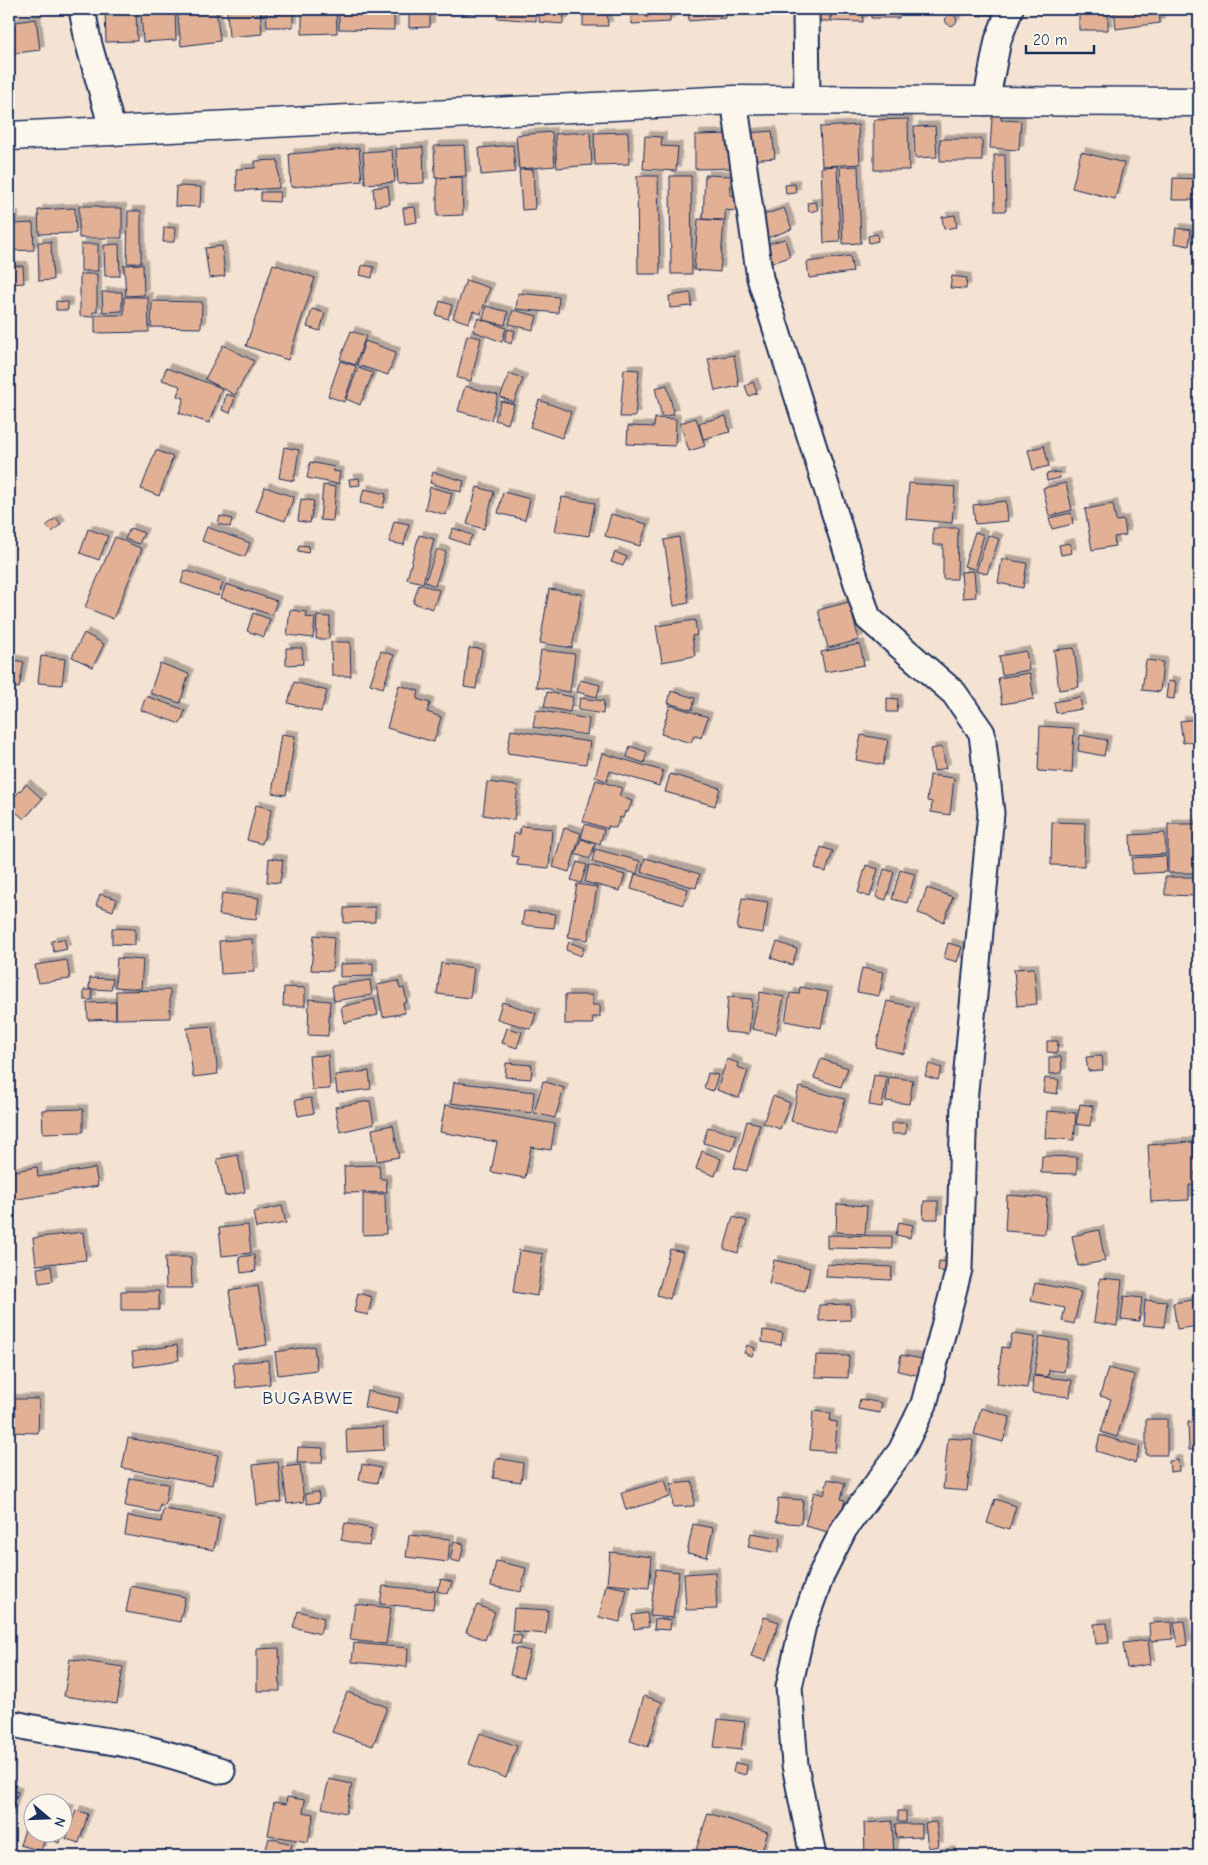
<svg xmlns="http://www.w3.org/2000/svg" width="1208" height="1865" font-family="'Comic Neue',sans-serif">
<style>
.building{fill:#e2b094;stroke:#1b2f5e;filter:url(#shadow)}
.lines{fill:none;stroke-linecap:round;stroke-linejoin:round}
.street-casing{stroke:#1b2f5e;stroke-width:29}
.secondary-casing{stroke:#1b2f5e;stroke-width:31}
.street{stroke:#fbf7ec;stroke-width:25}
.secondary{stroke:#fbf7ec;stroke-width:28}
.labels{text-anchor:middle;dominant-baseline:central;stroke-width:4;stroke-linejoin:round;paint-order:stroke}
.quarter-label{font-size:18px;letter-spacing:1px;fill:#1b2f5e;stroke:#fbf7ec}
</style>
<defs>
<filter id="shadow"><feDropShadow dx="4.5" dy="-4.5" stdDeviation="0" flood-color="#0004"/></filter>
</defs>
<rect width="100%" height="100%" fill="#f4e2d2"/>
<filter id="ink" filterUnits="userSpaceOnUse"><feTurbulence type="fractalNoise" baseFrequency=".02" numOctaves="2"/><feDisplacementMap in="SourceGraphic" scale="10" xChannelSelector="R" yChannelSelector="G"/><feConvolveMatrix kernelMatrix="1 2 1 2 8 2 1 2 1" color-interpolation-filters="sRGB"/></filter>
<g filter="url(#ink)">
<path class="building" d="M136,9L137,41L106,42L105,10Z
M141,9H175L176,40L143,42Z
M177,9H216L220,41L181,46Z
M260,9L262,34L229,37L227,11Z
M266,9H293V27H267Z
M302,9H336L337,33L302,34Z
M339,9H394V30L339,29Z
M409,9H430V27L409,28Z
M432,9H454V14H433Z
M458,9H474L475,13L458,14Z
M498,9H536V21L497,18Z
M540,9H564L563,24L539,22Z
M583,9H607L608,26H583Z
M631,9H645L646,17H648L647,9H670V22L632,24Z
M688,9H725L726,18L689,21Z
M740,9H769V11L740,14Z
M813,9H830V21H813Z
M831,9H863V22L831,21Z
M871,9H899V18H871Z
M958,9H983L982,16L958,12Z
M985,9H1001L1000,17L984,14Z
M1079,9H1108V30H1079Z
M1114,9H1159L1160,23L1116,29Z
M945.5 20a5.5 5.5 0 1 1 11 0a5.5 5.5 0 1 1-11 0Z
M36,19L40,50L9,54V23Z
M993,103H1002L1001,120L1021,121L1019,150L990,148Z
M908,119L909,170H874V120Z
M858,125L860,164L822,166L820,127Z
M935,126L937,157L915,158L914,127Z
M772,131L775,158L750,160L748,133Z
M552,132L555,166L519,169L516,135Z
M590,132L592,165L557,168L555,134Z
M628,132L629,164L595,165L594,133Z
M734,134L738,168L695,169V135Z
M645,136L662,137L661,146L678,147L676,171L643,169Z
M940,139H982V161H940Z
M464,145L466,176L435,178L434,146Z
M513,145L515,172L481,175L479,148Z
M423,147L424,183L398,184L396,149Z
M359,148L362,181L291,187L289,154Z
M392,150L395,182L365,184L363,152Z
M1081,152L1124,163L1115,199L1072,188Z
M994,155H1005L1006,211H995Z
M278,160L279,188L237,191L236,169L255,168V161Z
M837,166L840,242L824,243L821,167Z
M858,166L861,243L843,244L840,167Z
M533,169L535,209L522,210L519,170Z
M705,175L731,176L730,195L736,196L735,211L725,210V220L703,219Z
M637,176H658L660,274H638Z
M670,176H691L692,274H671Z
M462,177L463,215L437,216V178Z
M1173,178L1199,179V200H1172Z
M795,184L796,193L786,194L785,185Z
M176,186L201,187L200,207L175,206Z
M388,186L390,204L375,206L373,188Z
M261,192H280L279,202L261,201Z
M816,202L818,210L809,212L807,203Z
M79,206H99V208H122V238H79Z
M415,207L417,222L405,224L403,208Z
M75,208L76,233L39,234L38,210Z
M784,208L792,229L765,239L758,217Z
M128,211H141V263H127Z
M9,215H14V224L33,223L34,250L9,251Z
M955,215L957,227L944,229L942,217Z
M698,219L724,221L720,272L694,270Z
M164,227L175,228L174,242H163Z
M1176,228L1191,230L1189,246L1174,243Z
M877,234L878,241L869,243L868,236Z
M785,239L790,257L769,264L764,245Z
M38,242H51L53,280L39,281Z
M81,244H98V271H81Z
M119,244L120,276H105L104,245Z
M222,246L225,276L209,278L205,248Z
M850,256L853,272L809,278L807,262Z
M143,264L144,295L126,296L124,265Z
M273,264L315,278L288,360L246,346Z
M362,265L374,267L372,278L360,275Z
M9,266H23L24,283L9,284Z
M80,274H97V312H93V317L80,316Z
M952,276L967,278L966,289L950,288Z
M466,280L490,288L481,314L473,311L469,323L453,318Z
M102,292H122V311L103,312Z
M518,293L559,297L558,313L516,309Z
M691,293L692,306L670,308L669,296Z
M124,297H148L149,332L95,333V315H124Z
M56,301L68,302V310H56Z
M152,301L202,302L201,328L151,327Z
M440,301L452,305L448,319L436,315Z
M486,306L508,312L505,325L483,320Z
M312,309L325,313L320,331L307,327Z
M513,310L537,316L533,330L509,324Z
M478,318L506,328L502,342L473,331Z
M508,329L515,331L511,344L504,341Z
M351,331L366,336L355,365L340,359Z
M467,335L481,338L471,381L457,378Z
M365,341L396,352L388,375L357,365Z
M223,345L254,361L235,395L205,379Z
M734,355L739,386L715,391L708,359Z
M340,361L356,366L344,402L328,396Z
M166,368L222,388L209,423L179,413L184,398L177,396L180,386L162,380Z
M358,368L373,373L360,405L346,399Z
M624,369L639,370L635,417H620Z
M510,373L523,379L514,402L500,397Z
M753,382L757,393L749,396L745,386Z
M667,385L674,414L662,417L655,388Z
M465,386L498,395L491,420L458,411Z
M226,394L235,397L230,413L222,410Z
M539,400L571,412L562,438L530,427Z
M501,401L514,404L508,424L495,420Z
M726,416L730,432L703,439L699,423Z
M655,418L676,419L675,446L627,444L628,426L654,427Z
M696,418L705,446L689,451L680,423Z
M1044,446L1049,466L1033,470L1028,450Z
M284,447L299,450L294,481L279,478Z
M156,450L173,457L159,496L141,489Z
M310,462L334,467L333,471L340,472L338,484L307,478Z
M433,472L464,481L461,492L430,483Z
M1059,472L1060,478L1047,481L1046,474Z
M359,478L360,485L350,486L349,479Z
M909,483L955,487L952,523L906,519Z
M1066,483L1072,510L1049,516L1043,488Z
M323,485L336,487L333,521L320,520Z
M265,487L294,497L285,521L256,511Z
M430,487L452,493L446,515L425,509Z
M477,487L494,492L484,529L467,524Z
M364,489L386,494L383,508L360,503Z
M503,492L530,499L525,520L498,513Z
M562,497L595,503L589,536L555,531Z
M301,499L314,501L310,523L298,521Z
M1006,501L1008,521L975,524L973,505Z
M1113,504L1116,521L1124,520L1126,535L1114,537L1115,546L1092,550L1085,509Z
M1071,513L1073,524L1052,529L1049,518Z
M611,514L647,524L640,546L605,536Z
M220,516L232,519L230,527L218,524Z
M56,518L61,524L52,532L46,526Z
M394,521L409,524L404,545L389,542Z
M207,527L250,543L245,557L202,541Z
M130,528L144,533L139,544L125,539Z
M453,528L472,535L468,545L449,538Z
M933,528H958L957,579H943V545H933Z
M88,529L108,536L99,560L80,553Z
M975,532L984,535L974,569L964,566Z
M419,535L434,539L423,583L407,579Z
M988,535L999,539L987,574L976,571Z
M115,537L142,549L113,619L85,607Z
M679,537L689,603L674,606L664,540Z
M1070,543L1072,553L1061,555L1059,545Z
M299,545L309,546L308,553L298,551Z
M437,549L446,552L435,586L425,582Z
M615,552L627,557L623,566L611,562Z
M1002,559L1027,563L1023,588L998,583Z
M185,570L223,583L218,596L181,583Z
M974,571L976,597L963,598L961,572Z
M226,584L277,601L272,615L221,598Z
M419,584L439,590L433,609L413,603Z
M549,589L582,594L572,648L540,643Z
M849,602L859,640L828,648L818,610Z
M290,610L307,612L306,617L315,618L313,638L287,635Z
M253,613L270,619L264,637L247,631Z
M317,616L330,617L329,639H316Z
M695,620L697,635L692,636L695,656L662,662L656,626Z
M84,633L104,644L93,667L72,657Z
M331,642H350L351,676H332Z
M860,644L864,665L825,672L821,652Z
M286,648H302L303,664L286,665Z
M469,648L482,649L476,689L464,687Z
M1074,648L1079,687L1059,690L1054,650Z
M541,650L575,654L570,692L536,687Z
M381,651L394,655L383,688L370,684Z
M1026,651L1029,670L1002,675L999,656Z
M41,656L65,659L62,685L38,683Z
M9,659L24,662L19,688L9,687Z
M1146,660L1163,662L1160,692L1142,690Z
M160,663L189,674L180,703L150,693Z
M1030,673L1034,699L1002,704L998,678Z
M580,680L600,685L597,697L577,692Z
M1168,681L1176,682L1174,699L1166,698Z
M294,682L327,691L321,712L288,703Z
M399,685L419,691L417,699L430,703L427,712L441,717L434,742L387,728Z
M671,691L695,698L692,710L668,703Z
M547,692L573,697L570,712L544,707Z
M146,696L185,710L180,724L141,710Z
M1080,697L1082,709L1056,713L1054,702Z
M580,698L604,701L603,714L578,710Z
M887,698L898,699L897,712H887Z
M670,705L708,717L701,738L694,735L691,743L661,734Z
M536,710L589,719L587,735L533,727Z
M1196,719L1199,740L1183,743L1180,721Z
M1040,726L1074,728L1072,773L1038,771Z
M511,730L590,742L586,764L507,753Z
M281,734L295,736L286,795L272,793Z
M861,735L888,740L883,765L856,760Z
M1080,735L1107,740L1104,756L1078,751Z
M630,746L647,752L644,763L627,757Z
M942,747L946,768L934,771L930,749Z
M602,753L663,771L659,786L610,771L607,781L595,777Z
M670,774L720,788L715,806L665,792Z
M930,775L954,778L950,815L931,812L932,802L927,801Z
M596,780L622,788L619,796L632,801L628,812L625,811L623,818L620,817L616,828L608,826V829L583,821Z
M487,782L518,786L514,820L483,815Z
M26,784L42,799L24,819L9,806V803Z
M256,805L272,809L262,844L247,840Z
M1052,822L1085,823L1084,866L1051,865Z
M585,824L604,830L600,844L581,838Z
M1168,824H1198V873H1168Z
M521,826L552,829L549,868L517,865L518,857L512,856L514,833L520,834Z
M564,828L581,833L569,872L553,867Z
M1165,833L1166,854L1131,856L1130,835Z
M581,839L595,844L590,859L575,854Z
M821,847L833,851L826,872L815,868Z
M595,849L640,861L637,874L592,862Z
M1166,856L1167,872L1132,874V858Z
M269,858L283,860L280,883L267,882Z
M645,858L700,874L696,888L641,872Z
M577,862L587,865L581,883L571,880Z
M589,865L625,875L620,891L585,882Z
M866,865L878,869L870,897L858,893Z
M884,869L894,872L886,900L876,897Z
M900,870L915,874L907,903L892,899Z
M635,874L688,889L683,905L631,889Z
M1165,877H1199V896L1165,895Z
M577,884L597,887L588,940L568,937Z
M927,888L953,897L944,922L918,913Z
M222,893L259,898L256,919L219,915Z
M100,894L117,899L113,911L96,905Z
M742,898L768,902L763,933L737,929Z
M375,907V922L344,923V908Z
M524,911L556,914L554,928L522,925Z
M112,928L135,929V945L112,944Z
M314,935L334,937L332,971L311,970Z
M64,939L67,949L54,952L51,941Z
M252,939L254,972L221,974L219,941Z
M569,942L584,948L581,956L566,950Z
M777,942L797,949L792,965L771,958Z
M948,943L962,947L957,962L944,958Z
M117,958L143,960L141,989L115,987Z
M67,960L70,979L38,983L35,965Z
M373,963V976L340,977V964Z
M441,963L474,968L470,998L437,994Z
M862,968L884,972L879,996L857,992Z
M1034,968L1037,1004L1017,1006L1014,969Z
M90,978L113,979L111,990L89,989Z
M370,980L372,995L334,1001L332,986Z
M398,981L400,989L404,988L407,1002L403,1003L405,1013L383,1017L377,985Z
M284,987L305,988V1006H283Z
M800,987L828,992L821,1028L785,1021L790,993L799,994Z
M84,990H92V1000H84Z
M170,990V1018L116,1019V991Z
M760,992L784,997L776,1034L752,1029Z
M565,995H592V1005H600V1017H592L593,1024H565Z
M728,997L752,999L749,1034L725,1032Z
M309,999L330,1001L328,1036L308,1035Z
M374,999L378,1015L344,1023L341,1007Z
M887,1001L914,1007L904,1054L876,1047Z
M116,1002V1019L88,1020L87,1003Z
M502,1002L536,1013L531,1029L497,1019Z
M212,1026L218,1074L193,1077L187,1028Z
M507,1028L522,1032L517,1048L502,1043Z
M1047,1041H1058L1057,1053L1047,1052Z
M328,1055L330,1089L312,1090L309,1056Z
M1102,1056L1103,1070L1088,1071L1086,1057Z
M1049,1057H1061L1062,1073L1049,1074Z
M727,1059L738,1063L737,1067L748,1071L739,1098L717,1090Z
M821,1059L848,1068L841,1087L814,1078Z
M506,1063L532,1065L531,1079L505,1077Z
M929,1064L942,1068L938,1080L925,1076Z
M369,1071L371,1089L337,1093L335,1075Z
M708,1073L718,1075L713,1091L704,1088Z
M874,1075L887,1077L882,1107L869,1105Z
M889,1077L913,1080L909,1104L886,1101Z
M1045,1078L1059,1080L1057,1094L1043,1092Z
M543,1081L564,1088L555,1118L534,1113Z
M454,1082L534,1092L532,1113L451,1103Z
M799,1087L845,1099L836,1133L791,1121Z
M773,1096L790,1103L780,1129L763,1123Z
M311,1098L314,1113L298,1116L295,1100Z
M370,1101L374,1124L340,1132L335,1107Z
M1080,1104L1093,1106L1090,1126L1076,1124Z
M445,1105L555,1124L551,1150L531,1147L525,1178L491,1172L497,1142L440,1132Z
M83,1109V1132L43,1133L42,1110Z
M1047,1111L1076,1113L1074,1140L1045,1138Z
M747,1121L760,1124L747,1171L734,1168Z
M891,1123H906V1134H891Z
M393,1125L399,1157L377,1161L372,1129Z
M708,1127L737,1135L732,1151L703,1143Z
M1193,1142L1194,1154L1199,1153V1172H1195L1196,1185H1189V1200L1151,1202L1148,1145Z
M702,1151L721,1159L715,1176L696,1169Z
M238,1155L245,1192L225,1196L217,1159Z
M1042,1156L1077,1157V1174L1041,1173Z
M379,1165L380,1179H386L387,1192L345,1193L344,1166Z
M37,1167L38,1177L95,1168L98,1186L12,1200L9,1172Z
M363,1194H385L386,1234L363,1235Z
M1007,1195L1047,1198L1045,1234L1005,1231Z
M924,1201H938V1219H923Z
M837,1204L867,1206L865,1234L836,1232Z
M282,1206L286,1223L256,1228L253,1212Z
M733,1217L747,1221L738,1253L724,1249Z
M899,1222L913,1225L910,1238L896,1235Z
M248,1225L251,1253L222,1256L219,1228Z
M1099,1230L1105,1261L1078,1266L1072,1236Z
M83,1232L86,1260L36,1265L33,1238Z
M827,1235L892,1236V1249L827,1248Z
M670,1249L683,1252L670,1299L657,1295Z
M519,1250L543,1254L537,1296L513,1292Z
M254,1255L256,1271L241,1273L239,1257Z
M165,1257H191L192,1288H166Z
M774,1260L810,1268L805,1291L769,1284Z
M939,1261L949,1262L948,1272L938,1271Z
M827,1264L892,1267L891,1280L826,1277Z
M51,1266L53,1281L39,1283L37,1268Z
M1100,1278L1122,1280L1117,1326L1094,1322Z
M1035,1283L1081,1292L1074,1324L1062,1321L1065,1308L1031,1301Z
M258,1286L267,1345L238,1350L229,1291Z
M121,1291H159V1310H121Z
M358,1293L372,1297L368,1315L354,1312Z
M1124,1296L1142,1298L1139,1321L1121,1319Z
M1199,1299V1326L1177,1329L1173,1303Z
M1145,1300L1167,1302L1164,1327L1143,1325Z
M850,1304L851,1320L819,1321V1305Z
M763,1330L783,1333L781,1345L762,1342Z
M1012,1334L1035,1337L1027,1388L997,1384L1002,1347L1009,1348Z
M1040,1336L1069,1341L1064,1372L1049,1370L1048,1377L1034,1375Z
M177,1345L179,1360L134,1367L132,1352Z
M747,1345L755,1348L752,1356L744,1353Z
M314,1346L317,1370L278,1375L275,1352Z
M816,1355L849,1356L848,1378L815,1377Z
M901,1355L928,1360L925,1377L898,1371Z
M268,1360L270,1384L236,1388L233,1363Z
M1108,1368L1135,1375L1117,1437L1101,1432L1111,1399L1100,1396Z
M1033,1376L1072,1380L1070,1397L1032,1393Z
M367,1391L400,1398L397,1414L364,1407Z
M11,1399H39L38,1433L10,1432Z
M860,1399L882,1403L880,1413L858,1409Z
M981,1408L1010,1417L1003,1442L974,1434Z
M813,1411L831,1413L830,1421L837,1422L835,1452L810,1450Z
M1146,1419H1167V1455H1146Z
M1188,1422H1199V1449L1189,1450Z
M383,1427L384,1450L347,1452L346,1429Z
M1100,1435L1140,1447L1135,1463L1096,1451Z
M128,1438L218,1455L212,1485L122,1468Z
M948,1438L973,1440L967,1491L943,1489Z
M298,1447L323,1448L322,1463H297Z
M496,1458L523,1463L521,1482L493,1478Z
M1178,1460L1179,1471L1170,1472L1169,1461Z
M278,1462L282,1502L257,1505L253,1465Z
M362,1464L381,1468L377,1483L359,1480Z
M300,1465L304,1502L287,1504L282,1467Z
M130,1478L168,1484L165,1505L160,1504L159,1512L125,1506Z
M828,1479L845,1483L841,1499L845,1500L836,1534L805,1526L814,1492L824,1495Z
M665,1480L670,1497L626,1510L621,1493Z
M693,1482L694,1506L673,1507L671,1484Z
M318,1492L320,1502L307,1504L305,1494Z
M778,1498L803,1500L801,1524L776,1522Z
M995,1499L1016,1506L1009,1530L987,1523Z
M163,1509L220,1518L214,1550L125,1535L128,1516L161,1522Z
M345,1523L372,1529L369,1546L341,1540Z
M693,1524L713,1528L707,1557L687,1553Z
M751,1533L781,1538L778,1553L748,1547Z
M409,1535L450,1539L448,1562L406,1557Z
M454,1541L464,1544L460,1562L450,1560Z
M610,1552L652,1557L649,1588L607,1584Z
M496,1561L526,1568L521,1592L491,1586Z
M656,1569L679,1572L673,1618L650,1616Z
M715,1572L717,1609L686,1610L684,1574Z
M441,1579L452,1582L448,1594L437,1591Z
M606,1585L627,1589L620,1622L599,1617Z
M131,1586L185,1597L180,1622L126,1612Z
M383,1586L435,1591L433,1609L380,1604Z
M355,1604L391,1608L386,1644L350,1640Z
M477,1605L495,1612L485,1640L466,1632Z
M514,1608L548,1610L546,1634L512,1631Z
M298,1611L324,1618L320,1634L293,1627Z
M647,1613L649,1627L634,1629L632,1615Z
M764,1617L779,1622L766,1661L751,1656Z
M655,1619L671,1620L670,1630L654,1629Z
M1184,1621L1187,1645L1178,1647L1174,1622Z
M1172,1622L1173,1639L1150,1641L1149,1623Z
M1107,1623L1109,1643L1096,1644L1094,1624Z
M513,1634L522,1636L520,1645L511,1643Z
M1148,1640L1151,1664L1127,1668L1123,1643Z
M354,1643L408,1648L407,1667L352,1662Z
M279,1648L280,1691H257V1649Z
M516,1648L530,1651L523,1678L510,1675Z
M70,1659L123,1667L117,1704L64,1696Z
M347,1692L387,1707L373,1746L332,1732Z
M644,1696L662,1702L648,1747L630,1741Z
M718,1719L745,1722L741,1750L714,1747Z
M480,1733L517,1746L506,1778L469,1764Z
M735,1763L747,1765L746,1775L733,1772Z
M329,1779L352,1784L346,1813L322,1808Z
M9,1789L18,1792L9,1821Z
M287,1797L305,1800L303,1812L314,1814L308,1842L268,1835L274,1802L286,1804Z
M62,1807L70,1809L62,1832Z
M32,1808V1832H47L41,1851L20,1845Z
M76,1810L88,1814L79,1843L66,1839Z
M898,1811H906V1822H898Z
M708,1813L768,1832L760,1856H694Z
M892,1821L894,1856H865L864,1823Z
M936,1822L939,1846L928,1848L925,1823Z
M895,1824H922V1837L896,1838Z
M49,1832H62L59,1843L47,1838Z
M269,1838L292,1844L288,1856H264Z
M951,1851L952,1856H920Z
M514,1852L530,1856H513Z"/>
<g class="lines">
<g class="street-casing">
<path id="street" d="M82,9L88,41L113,132
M806,9L807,101
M734,100L760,278L868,618L954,693L982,733L991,813L964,1102L959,1269L924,1404L901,1451L844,1529L822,1573L803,1625L789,1687L795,1765L813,1856
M986,102L998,40L1010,9
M9,1723C48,1732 87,1737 126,1744C158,1750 190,1761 222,1771"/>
</g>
<g class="secondary-casing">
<path id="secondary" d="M9,136L734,100L1199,102"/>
</g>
<use href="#street" class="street"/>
<use href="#secondary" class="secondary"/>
</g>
</g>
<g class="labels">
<g class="quarter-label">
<text x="308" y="1398">BUGABWE</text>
</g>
</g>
<rect width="1208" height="1865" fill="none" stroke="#fbf7ec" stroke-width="30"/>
<rect x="15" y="15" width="1178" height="1835" fill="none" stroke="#1b2f5e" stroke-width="2" filter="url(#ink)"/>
<g transform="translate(48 1818) rotate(109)"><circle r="24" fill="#fbf7ec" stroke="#a1a7b3"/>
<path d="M0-4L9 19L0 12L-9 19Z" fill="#1b2f5e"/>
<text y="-8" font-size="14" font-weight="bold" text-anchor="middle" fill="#1b2f5e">N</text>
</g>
<path d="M1026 45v8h68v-8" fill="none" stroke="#1b2f5e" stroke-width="2.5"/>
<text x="1033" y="45" font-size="15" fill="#1b2f5e" stroke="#fbf7ec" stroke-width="4" paint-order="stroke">20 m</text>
</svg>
